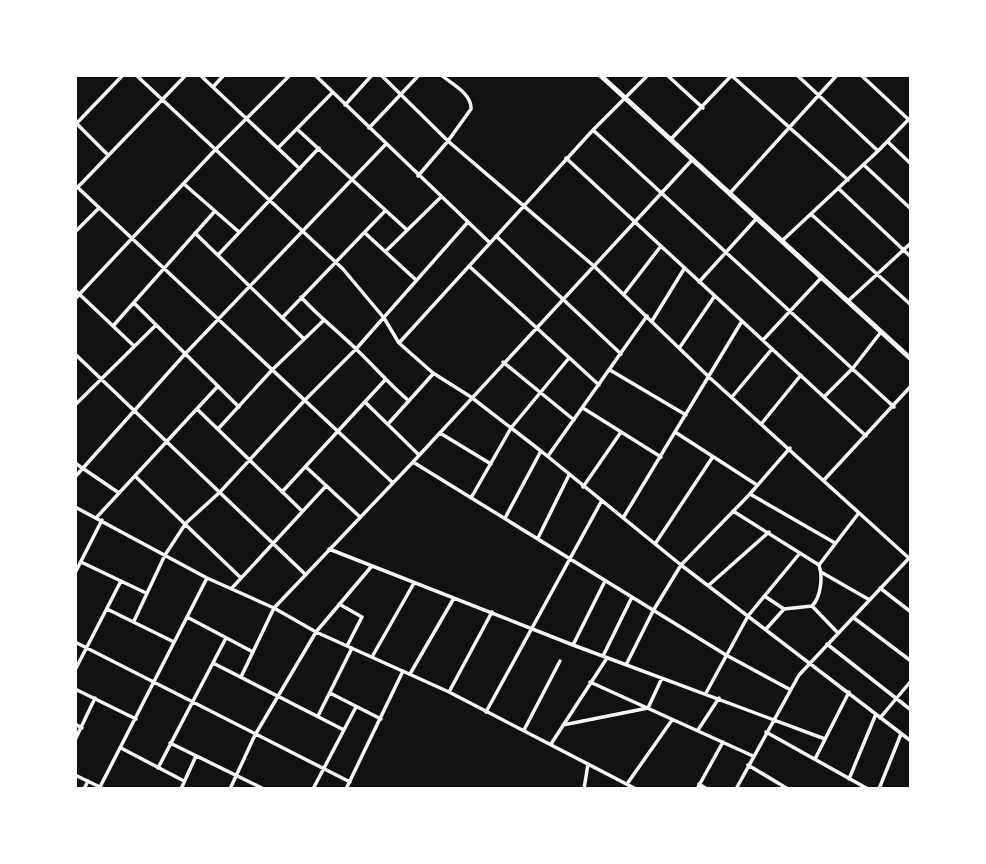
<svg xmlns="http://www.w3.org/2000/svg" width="986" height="864" font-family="'Roboto Serif',serif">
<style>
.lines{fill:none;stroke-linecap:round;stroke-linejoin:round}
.minor{stroke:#f5f5f5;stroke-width:3.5}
.trunk{stroke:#f5f5f5;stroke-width:5}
</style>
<rect width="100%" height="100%" fill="#111"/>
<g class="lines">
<path class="minor" d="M136,75L343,269L384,318L399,343L433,373L471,397L541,451L681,565L911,741
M200,75L300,169
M315,75L489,242
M381,75L448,141L595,267L709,377L911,560
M667,75L703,108
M731,75L848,180
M797,75L878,151
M861,75L908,119
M213,87L224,75
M345,105L372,75
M75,122L108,155
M75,125L123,75
M369,128L419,75
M297,129L407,230
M593,130L894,407
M671,139L731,76
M888,142L911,164
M278,148L332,93
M566,158L866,436
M864,165L911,209
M418,176L448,141L471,109C472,94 452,84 441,75
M184,184L239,232
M75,185L393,483
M78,187L186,75
M839,189L911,257
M730,193L837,75
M811,214L911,305
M75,232L99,208
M195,233L304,339
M365,233L416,280
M496,236L621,354
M783,240L878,151L911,117
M386,251L441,197
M218,255L319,148
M469,266L599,385
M699,282L757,218
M75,290L134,346
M624,294L661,246
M301,297C319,317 339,332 357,350C375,367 390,385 409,401
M75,299L216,149L290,75
M848,301L911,243
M134,303L239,407
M282,318L385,211
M652,321L684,269
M113,326L215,211
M763,340L822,277
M399,343L593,130L648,75
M680,347L714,297
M75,354L305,574
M503,362L574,420
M610,370L686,415
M732,397L772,349
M824,397L853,368L881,332
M366,403L419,455
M75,405L156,325
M583,408L661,457
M197,409L302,511
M762,423L801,375
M388,424L433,374
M218,429L272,370L323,321
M675,432L757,485
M440,433L491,464
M548,456L647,316
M413,462L726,655L789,689
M75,463L119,493
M306,467L360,517
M135,476L241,578
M75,477L185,354L386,144
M824,480L911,386
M583,487L621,432
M282,492L385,380
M750,494L835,543
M471,498L511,428L569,358
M75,507L207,578L274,608L316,632L449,692L636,789
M733,511L819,565C823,577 821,597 812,606
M96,518L218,386
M505,518L541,451
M623,518L742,321
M538,538L569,475
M655,544L712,458
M329,549L573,645L825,739
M81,562L146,593
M819,565L858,514
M821,572L868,599
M75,573L102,520
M709,585L769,532
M232,588L326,486
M880,588L911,612
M766,597L784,609
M339,604L362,617L347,646
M107,609L174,642
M187,617L253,652
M854,618L911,661
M134,621L165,555L186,523L220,492L305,400L356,349L468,222
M767,628L784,609L812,606L838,633
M75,642L350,782
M827,644L911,710
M573,645L605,581
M603,656L632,597
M372,657L414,583
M213,663L344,730
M626,665L653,611L681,565L749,495L790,448
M75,670L121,581
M410,674L454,598
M241,677L274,608L413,462L692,160
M590,682L753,756
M75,689L136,719
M449,692L492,612
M330,693L381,719
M706,693L748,616L800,553
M486,712L601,502
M318,716L352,648
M880,718L911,681
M75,724L82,728
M563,725L648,708L662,678
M524,730L560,661
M698,730L719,698
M766,732L868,789
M75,740L95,698
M170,743L264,789
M551,744L607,658
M121,748L184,781
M815,759L849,692
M748,765L788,789
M158,768L226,638
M75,775L104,789
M849,779L876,714
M627,784L672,720
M699,784L707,789
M100,787L207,578
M84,789L88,781
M181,789L196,756
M230,789L255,735L316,632L371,567
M313,789L356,707
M346,789L403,671
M584,789L588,764
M697,789L723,742
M736,789L799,675L911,556
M879,789L901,734"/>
<path class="trunk" d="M600,75L911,359"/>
</g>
<rect width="986" height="864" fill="none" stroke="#ffffff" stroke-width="154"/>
</svg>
